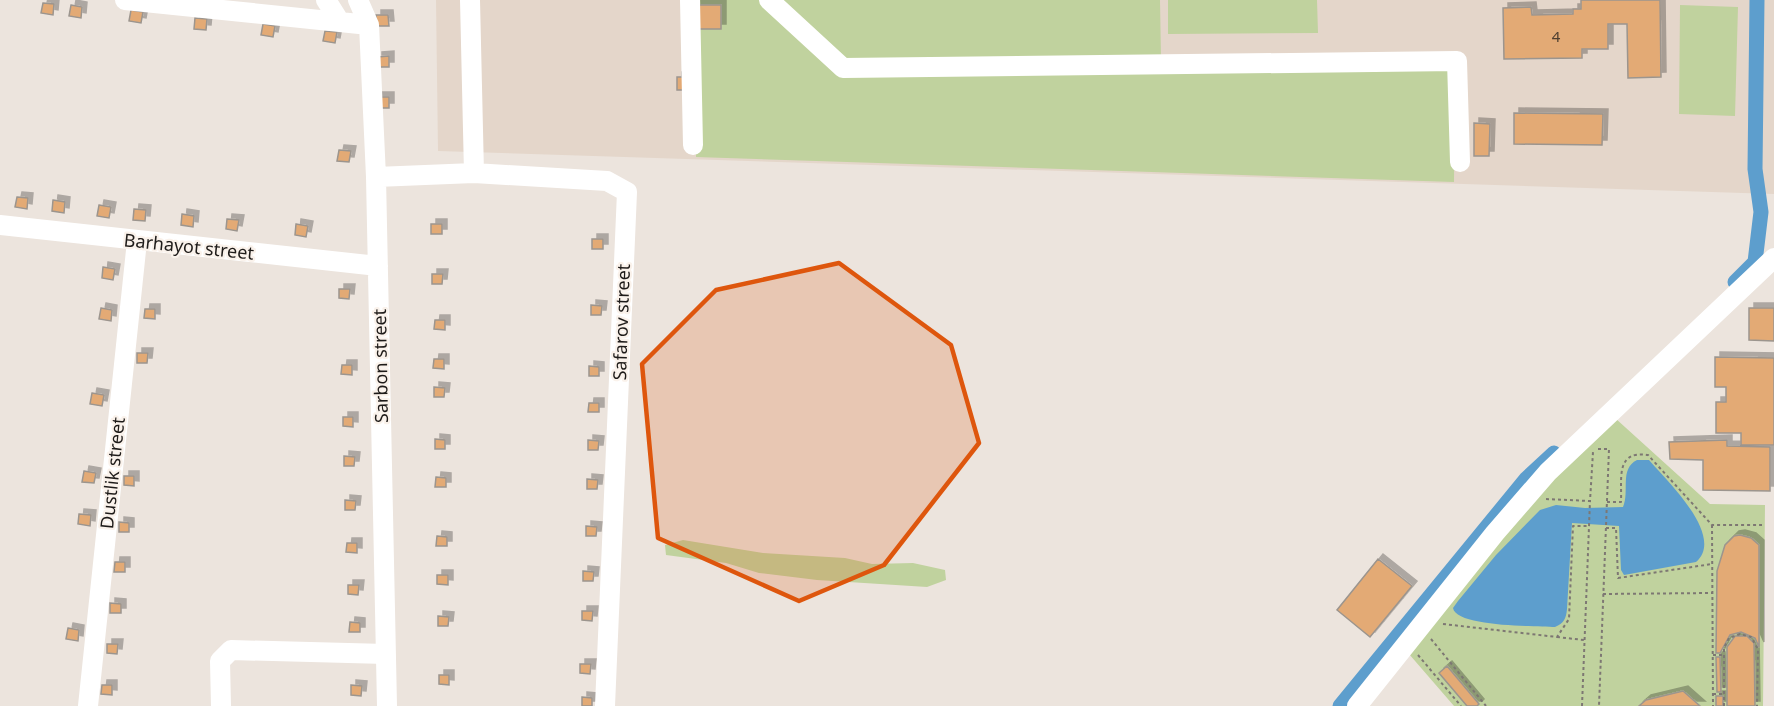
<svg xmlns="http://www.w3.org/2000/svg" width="1774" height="706" font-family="'Noto Sans',sans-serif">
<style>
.built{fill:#e4d6ca}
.green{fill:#c0d29e}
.water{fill:#5d9ecd}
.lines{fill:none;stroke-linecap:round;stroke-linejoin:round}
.canal{stroke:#5d9ecd;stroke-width:15}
.building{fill:#e3aa75;stroke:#9c958e;stroke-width:1.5;filter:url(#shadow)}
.path{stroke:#7d7773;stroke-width:2;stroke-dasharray:3 3;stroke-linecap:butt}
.minor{stroke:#fff;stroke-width:20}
.marked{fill:#de560d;fill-opacity:0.2;stroke:#de560d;stroke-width:4.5;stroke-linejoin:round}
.labels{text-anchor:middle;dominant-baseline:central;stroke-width:4.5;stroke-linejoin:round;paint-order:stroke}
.number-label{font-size:15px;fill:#4f3f30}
.street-label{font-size:18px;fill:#1e1b19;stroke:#faf2eb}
</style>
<defs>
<filter id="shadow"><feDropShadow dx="5" dy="-5" stdDeviation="0" flood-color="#0004"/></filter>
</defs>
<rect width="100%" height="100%" fill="#ece4dd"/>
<path class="built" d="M436,0H1774V194L438,151Z"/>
<path class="green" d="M697,0H762L840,73L1455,68L1454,182L696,157Z
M777,0H1160L1161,59L844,64Z
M1168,0H1317L1318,33L1168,34Z
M1680,5L1738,7L1735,116L1679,114Z
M1615,418L1710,504L1765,505L1763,706H1454L1409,654L1511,520Z
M683,540L763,553L845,558L872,564L913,563L945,570L946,580L927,587L817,580L759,573L726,563L666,555L665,545Z"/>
<path class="water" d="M1637,460H1649C1666,480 1726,536 1696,562L1624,575L1621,570L1619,526L1572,523L1567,609C1566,619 1564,623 1555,627C1536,626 1456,627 1453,608L1458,601L1496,555L1540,510L1556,505L1585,508L1623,507C1630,491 1619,469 1637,460Z"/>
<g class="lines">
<path class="canal" d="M1735,282L1755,262L1761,212L1755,169L1757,0
M1340,706L1526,479L1554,453"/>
</g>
<path class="building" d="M1581,0H1660L1661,77L1628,78L1627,24H1608V49H1582V58L1504,59L1503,8L1531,7L1532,15L1573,14V9H1581Z
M43,3L54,4L53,15L41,13Z
M71,5L82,7L81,18L69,16Z
M696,5H721V29H696Z
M131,10L143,12L141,23L129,21Z
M376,15H388L389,26H376Z
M195,18L207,19L206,30L194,29Z
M263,24L275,26L273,37L261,35Z
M325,31L337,32L335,43L323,41Z
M389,56V67H377V57Z
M677,77H683V90H677Z
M377,97H389V108H377Z
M1514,113L1603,114L1602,145L1514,144Z
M1474,123L1490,124L1489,156H1474Z
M339,150L351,151L349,162L337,161Z
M17,197L28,198L27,209L15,207Z
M53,200L65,202L64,213L52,211Z
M99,205L111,207L109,218L97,216Z
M134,209L146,210L145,221L133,220Z
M182,214L194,216L193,227L181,225Z
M227,219L239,220L237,231L226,229Z
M296,224L308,226L306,237L295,235Z
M431,224H442V234H431Z
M592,239H603V249H592Z
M103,267L115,269L113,280L102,278Z
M432,274H443L442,284H432Z
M339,289H350L349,299L339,298Z
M591,305L602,306L601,315H591Z
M101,308L112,310L111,321L99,319Z
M1749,308H1774V341L1749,340Z
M145,309H155V319L144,318Z
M435,320H445V330L434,329Z
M137,353H148L147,363H137Z
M1715,357L1774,358V445H1741V433H1716V402H1726V387H1715Z
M434,359H444V369L433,368Z
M342,365H352V375L341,374Z
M589,366L599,367V376H589Z
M434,387L445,388L444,397H434Z
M92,393L104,395L102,406L90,404Z
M589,403H599V412H588Z
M343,417H353V427L343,426Z
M435,439L445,440V449H435Z
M588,440L599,441L598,450H588Z
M1727,440V446L1770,447V491L1703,490V460L1670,459L1669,442Z
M344,456L355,457L354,466H344Z
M84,471L96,473L94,483L82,482Z
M124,476H134V486L124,485Z
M436,477L446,478V487H435Z
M587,479L598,480L597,489H587Z
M345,500L356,501L355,510H345Z
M79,514L91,515L90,526L78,524Z
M119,522L129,523V532H119Z
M586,526L597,527L596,536H586Z
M1740,535L1751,538L1759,545V647L1755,638L1741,632L1730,635L1720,653H1716L1717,571L1725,545L1734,536Z
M437,536L447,537V546H436Z
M347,543H357V553L346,552Z
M1378,559L1412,586L1370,637L1337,610Z
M115,562H125V572H114Z
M583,571L594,572L593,581H583Z
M437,575H448V585L437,584Z
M348,585H359L358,595L348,594Z
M110,603L121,604V613H110Z
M582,611H593L592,621L582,620Z
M438,616L449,617L448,626H438Z
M350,622L360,623V632H349Z
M68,628L79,630L78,641L66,639Z
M1735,636H1747L1754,643L1755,706H1727V647Z
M107,644H118L117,654L107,653Z
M1716,657H1720L1721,692H1717Z
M580,664H591L590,674L580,673Z
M1447,666L1479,704L1477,706H1467L1439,673Z
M439,675H449V685L439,684Z
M102,685H112V695L101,694Z
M351,685L362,686L361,696L351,695Z
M1683,691L1700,706H1639L1646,700Z
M1716,696H1723V706H1716Z
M582,697L592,698V706H582Z"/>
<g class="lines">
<path class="path" d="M1598,449H1609L1599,706
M1546,499L1590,501L1593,452
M1607,502H1621C1622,479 1615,450 1648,455L1712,525H1762
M1712,525L1713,706
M1606,528H1616L1618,578L1712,564
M1603,594L1712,593
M1443,624L1557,637L1569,619L1573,526H1589
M1557,637L1584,640
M1431,639L1486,706
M1418,655L1461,706
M1713,655H1723
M1713,694H1724
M1582,706L1590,501
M1724,706V648L1729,638L1740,634L1751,637L1758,649L1757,706"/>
<path class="minor" d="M125,0L369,25
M326,0L340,22
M358,0L369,25L376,177L387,706
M470,0L474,173
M690,0L693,145
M769,0L843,68L1457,61L1460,162
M376,177L474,173L607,181L627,192L605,706
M0,225L378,266
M88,706L137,241
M221,706L220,661L231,650L386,654
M1357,706L1495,533L1548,472L1774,258"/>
</g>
<path class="marked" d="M839,263L951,345L979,443L884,565L799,601L658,538L642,364L716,290Z"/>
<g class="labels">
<g class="number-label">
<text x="1556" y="36">4</text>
</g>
<g class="street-label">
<text transform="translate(189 246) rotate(6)">Barhayot street</text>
<text transform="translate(621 322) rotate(-88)">Safarov street</text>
<text transform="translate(380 366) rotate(-91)">Sarbon street</text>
<text transform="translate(112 473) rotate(-84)">Dustlik street</text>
</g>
</g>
</svg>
